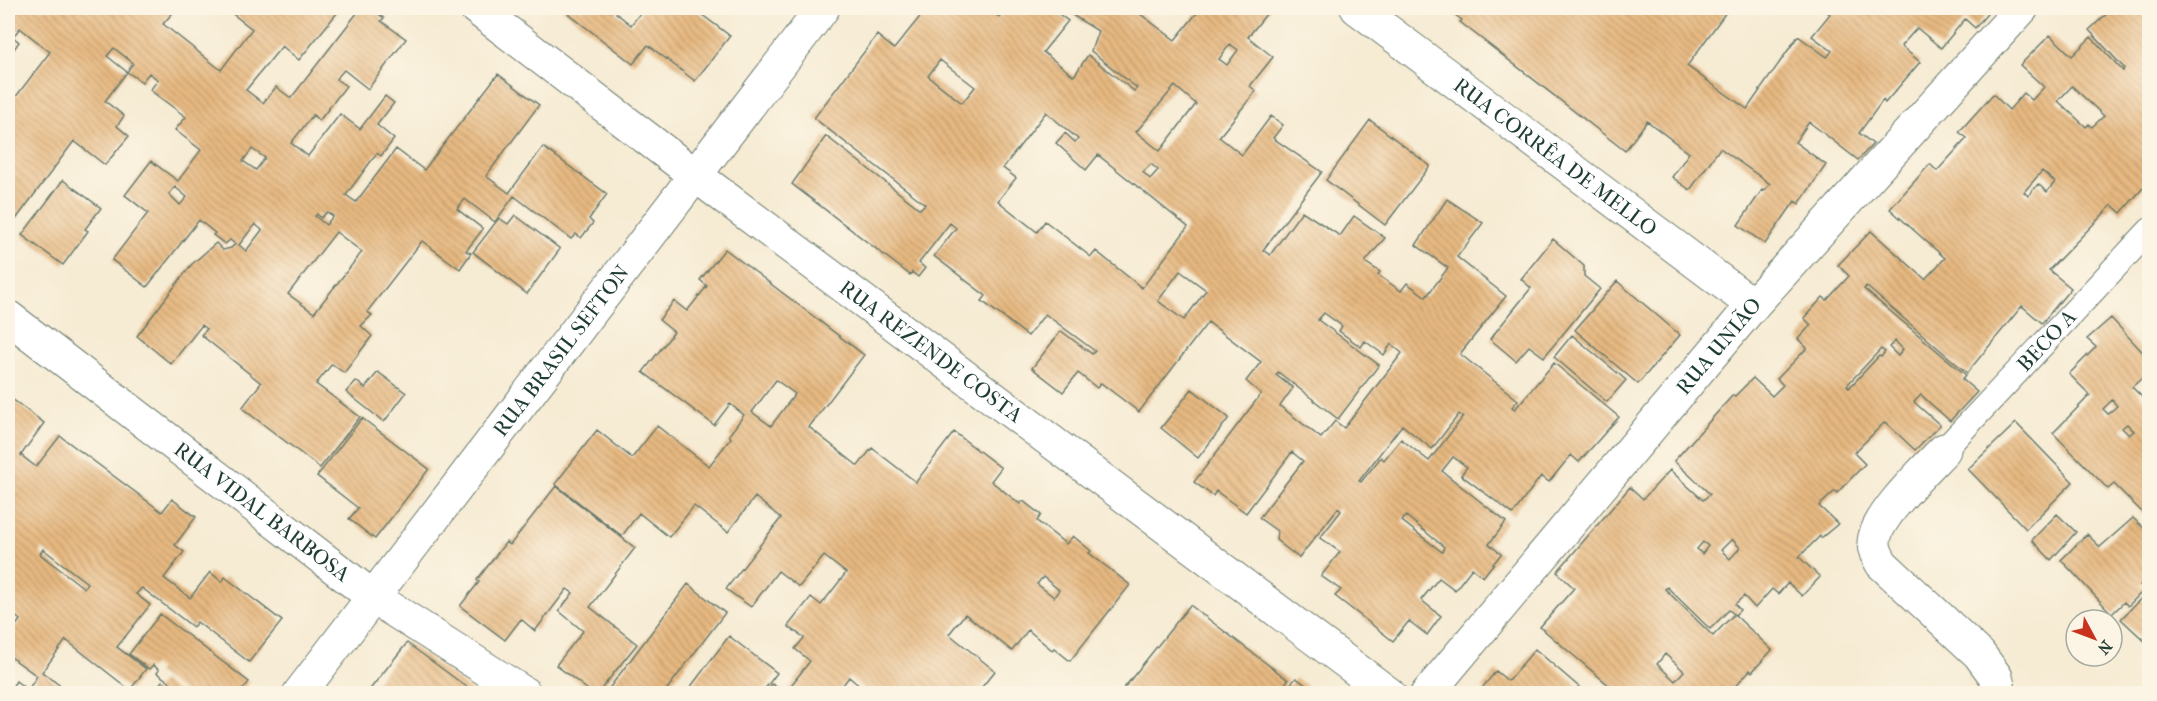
<svg xmlns="http://www.w3.org/2000/svg" width="2157" height="701" font-family="'IM FELL French Canon',serif">
<style>
.building{fill:url(#building-back-hatch);fill-rule:evenodd}
.lines{fill:none;stroke-linecap:round;stroke-linejoin:round}
.service-casing{stroke:#6a7a6c;stroke-width:26}
.minor-casing{stroke:#6a7a6c;stroke-width:35}
.service{stroke:#fff;stroke-width:24}
.minor{stroke:#fff;stroke-width:33}
.labels{text-anchor:middle;dominant-baseline:central;stroke-width:5;stroke-linejoin:round;paint-order:stroke}
.street-label{font-size:21px;fill:#1f3d34;stroke:#fcf5e5}
</style>
<defs>
<pattern id="building-back-hatch" width="6" height="6" patternUnits="userSpaceOnUse" patternTransform="scale(1.5)"><rect width="6" height="6" fill="#e8b981"/><path d="M-1 5l2 2M0 0l6 6M5-1l2 2" fill="none" stroke="#bb986a"/></pattern>
</defs>
<rect width="100%" height="100%" fill="#fcf5e5"/>
<filter id="ink" filterUnits="userSpaceOnUse"><feTurbulence type="fractalNoise" baseFrequency=".0167" numOctaves="2"/><feDisplacementMap in="SourceGraphic" scale="12" xChannelSelector="R" yChannelSelector="G"/><feConvolveMatrix kernelMatrix="1 2 1 2 8 2 1 2 1" color-interpolation-filters="sRGB"/></filter>
<filter id="wash" filterUnits="userSpaceOnUse"><feTurbulence type="fractalNoise" baseFrequency=".008" numOctaves="4" result="noise"/><feDisplacementMap in="SourceGraphic" scale="24" xChannelSelector="R" yChannelSelector="G"/><feGaussianBlur stdDeviation="1.35" result="paint"/><feColorMatrix in="noise" values="0 0 0 0 0 0 0 0 0 0 0 0 0 0 0 0 0 1.4 0 .05"/><feComposite in="paint" operator="in"/></filter>
<g filter="url(#wash)">
<rect width="100%" height="100%" fill="#f6ebd3"/>
<g id="blocks">
<path class="building" d="M8,8H177L163,24L221,70L252,29L225,8H341L299,60L282,46L246,90L263,103L276,87L291,98L361,8H370L384,18L381,21L406,39L368,89L344,70L336,79L346,86L319,121L313,115L291,143L308,156L340,114L360,129L385,96L394,103L377,125L394,139L381,156L377,153L346,195L356,202L396,149L424,170L498,74L539,105L486,176L509,193L543,147L607,194L589,219L593,223L581,238L576,234L571,239L514,196L495,222L465,199L457,209L483,229L466,251L471,253L460,269L422,241L367,312L372,315L361,326L372,336L344,373L332,364L316,384L360,417L320,468L242,408L261,383L201,335L207,329L202,325L171,364L137,336L191,265L216,243L223,250L231,248L235,244L230,240L225,244L213,235L215,233L199,220L147,287L112,260L148,213L125,195L151,161L178,181L201,150L175,130L186,117L150,90L158,80L149,73L142,82L127,72L105,101L124,116L117,126L129,136L105,165L74,141L8,230V107L50,52L20,28L13,37L19,42L8,58ZM114,48L133,63L127,72L107,56ZM252,149L265,158L256,170L243,161ZM175,187L187,197L180,205L169,194ZM327,212L333,216L326,225L315,216L317,214L321,218ZM255,224L262,230L246,251L239,245ZM336,232L362,252L314,313L288,294Z
M561,8H621L616,13L631,25L642,11L637,8H693L730,36L695,81L648,45L633,64Z
M927,8H986L999,17L1005,10L1002,8H1051L1068,21L1043,52L1074,76L1088,55L1134,91L1137,88L1091,51L1098,31L1061,8H1132L1175,40L1201,8H1271L1248,37L1273,57L1250,86L1256,91L1219,137L1242,155L1271,116L1283,125L1273,138L1322,172L1263,250L1270,255L1302,211L1340,236L1354,216L1385,238L1365,262L1380,272L1378,275L1401,291L1407,283L1426,297L1448,268L1416,245L1447,199L1483,223L1457,257L1506,296L1460,354L1518,400L1512,407L1515,409L1554,363L1619,417L1579,462L1571,455L1549,482L1541,476L1513,514L1461,475L1467,467L1453,457L1442,471L1506,522L1489,544L1501,554L1483,577L1472,568L1455,590L1439,578L1421,600L1441,616L1427,635L1409,621L1393,641L1335,596L1341,590L1321,576L1340,552L1320,538L1341,511L1338,508L1299,558L1276,540L1277,531L1259,518L1303,461L1292,452L1246,513L1216,491L1213,496L1194,482L1261,394L1246,381L1261,362L1208,322L1139,412L1101,383L1097,388L1078,373L1063,392L1032,368L1061,331L1092,354L1095,351L1045,314L1028,336L982,301L986,296L934,256L956,228L950,223L919,263L925,268L918,277L912,272L910,275L792,184L826,136L920,209L925,204L814,118L877,35L894,49ZM1230,44L1238,50L1227,65L1219,59ZM940,60L975,87L962,103L928,76ZM1175,86L1196,104L1160,151L1136,132ZM1046,112L1078,139L1075,142L1065,133L1056,143L1086,170L1098,155L1188,227L1142,288L1096,251L1091,257L1045,221L1037,232L998,201L1016,178L1003,168ZM1151,164L1158,170L1150,179L1143,172ZM1180,271L1206,290L1184,320L1158,301ZM1324,313L1342,326L1339,331L1361,347L1365,341L1384,355L1391,344L1402,353L1344,428L1335,421L1321,438L1280,406L1293,388L1276,375L1278,372L1338,419L1379,365L1318,320ZM1459,414L1463,417L1429,461L1401,439L1384,460L1381,457L1361,482L1359,481L1402,425L1432,449ZM1406,516L1444,547L1442,552L1402,521Z
M1446,8H1729L1687,66L1747,109L1798,36L1827,57L1832,51L1812,36L1830,14L1822,8H1992L1975,28L1965,19L1941,48L1917,28L1901,46L1920,62L1885,103L1883,100L1859,133L1873,144L1858,160L1809,122L1795,142L1826,165L1799,204L1795,201L1765,244L1738,225L1762,190L1764,191L1770,184L1720,148L1690,190L1672,177L1689,153L1647,121L1625,151L1460,22L1462,20Z
M2113,8H2150V180L2121,213L2112,205L2049,270L2071,288L2042,323L2022,306L1967,373L1866,286L1864,289L1966,375L1962,379L1977,392L1950,421L1921,395L1914,402L1940,425L1915,450L1885,422L1854,453L1865,464L1837,493L1835,491L1819,506L1838,524L1821,538L1820,536L1799,557L1820,577L1802,596L1788,583L1778,594L1772,589L1755,608L1744,596L1735,604L1740,610L1735,615L1772,650L1752,672L1750,670L1729,693H1618L1540,627L1574,588L1557,572L1630,487L1643,499L1670,470L1703,500L1710,494L1674,461L1733,395L1735,396L1753,378L1772,396L1783,385L1777,379L1807,348L1798,339L1811,325L1804,318L1823,297L1827,300L1849,276L1838,265L1871,231L1925,279L1945,258L1890,209L1930,164L1937,171L1967,138L1959,132L1993,94L2009,110L2024,93L2032,100L2044,87L2020,65L2050,35L2072,56L2091,37L2123,71L2124,68L2089,30ZM2072,86L2104,116L2092,127L2089,124L2086,127L2058,101ZM2042,171L2055,182L2047,192L2038,184L2028,196L2024,192ZM1895,341L1903,349L1898,356L1889,347ZM1881,349L1885,352L1881,357L1879,356L1849,388L1847,385ZM1732,539L1740,548L1730,559L1721,550ZM1703,542L1708,546L1702,554L1697,549ZM1667,587L1710,629L1729,610L1734,614L1713,636L1665,589ZM1665,654L1684,671L1675,681L1657,664Z
M1370,120L1430,166L1385,225L1326,180Z
M63,180L101,208L85,229L88,231L63,265L22,235Z
M515,215L560,249L527,294L473,252L499,218L508,224Z
M1553,239L1584,266V276L1600,289L1544,357L1529,346L1516,361L1490,339L1531,288L1521,279Z
M725,249L864,355L809,427L858,466L872,448L916,482L954,432L1001,468L991,481L1020,504L1023,501L1041,515L1037,521L1066,544L1073,536L1091,551L1089,553L1130,585L1070,661L1054,648L1052,650L1028,630L1012,651L965,614L949,634L995,671L977,693H884L880,690L876,693H868L849,677L837,693H765L772,684L785,693L810,661L795,649L804,638L788,626L811,597L821,605L846,573L824,556L799,587L778,571L751,607L726,589L781,518L755,497L728,532L694,506L669,537L639,513L622,536L555,484L597,430L632,458L657,426L709,466L731,438L729,435L744,415L730,404L714,425L643,372L674,332L659,320L674,301L687,311L707,286L700,280ZM776,380L795,394L771,426L752,412ZM1043,577L1059,590L1054,597L1037,584Z
M1617,281L1680,335L1638,384L1575,330Z
M2111,318L2150,360V371L2132,387L2150,405V520L2114,484L2108,489L2053,433L2090,395L2069,374L2096,347L2087,339ZM2112,400L2117,406L2108,414L2103,409ZM2127,424L2134,431L2129,435L2122,428Z
M1572,335L1626,380L1607,402L1554,357Z
M378,372L406,393L384,422L346,392L356,381L365,388Z
M1192,389L1229,418L1198,458L1161,428Z
M8,396L44,423L21,455L36,467L60,436L162,512L172,499L196,517L175,545L184,552L164,578L190,598L210,572L222,582L225,577L282,621L249,662L197,622L193,627L142,588L136,594L150,605L117,647L146,669L130,690L66,640L42,672L70,693H8L16,681L28,690L37,676L8,655V636L20,620L8,609ZM43,549L87,583L84,588L40,554Z
M362,418L429,469L375,539L349,519L358,508L317,476Z
M2016,423L2073,482L2026,529L1968,469Z
M556,486L635,548L590,607L637,644L598,693H592L556,665L583,631L559,611L573,593L567,589L535,631L521,619L505,640L460,606L479,582L477,580L506,542L510,545Z
M2057,514L2076,532L2051,560L2032,540Z
M2133,518L2150,534V576L2140,585L2145,589L2128,606L2124,602L2112,614L2061,560L2087,534L2100,547Z
M688,584L725,613L664,693H611L607,691Z
M2150,589V646L2121,619Z
M1190,605L1288,680L1285,684L1288,687L1296,678L1307,686L1301,693H1120Z
M160,614L249,682L240,693H185L157,673L159,670L153,665L149,669L129,654Z
M729,636L777,673L762,693H686Z
M407,643L475,693H367Z
M1535,649L1586,693H1489L1482,688L1496,671L1508,681Z
M162,681L178,693H153Z"/>
</g>
</g>
<g filter="url(#ink)">
<use href="#blocks" fill-opacity="0" stroke="#6a7a6c" stroke-width="1.5"/>
<g class="lines">
<g class="service-casing">
<g id="service">
<path id="s1" d="M1944,450L2150,230"/>
</g>
</g>
<g class="minor-casing">
<g id="minor">
<path id="s2" d="M476,8L695,175L1389,694"/>
<path id="s3" d="M1357,8L1753,305"/>
<path id="s4" d="M8,317L373,597L525,694"/>
<path d="M1944,450C1926,469 1874,518 1874,543C1874,551 1878,557 1882,564L1979,654L1996,677L2000,694"/>
<path id="s5" d="M299,694L823,8"/>
<path id="s6" d="M1427,694L1753,305L2022,8"/>
</g>
</g>
<use href="#service" class="service"/>
<use href="#minor" class="minor"/>
</g>
</g>
<g class="labels">
<g class="street-label">
<text stroke="none"><textPath href="#s3" startOffset="248">RUA CORRÊA DE MELLO</textPath></text>
<text stroke="none"><textPath href="#s1" startOffset="150">BECO A</textPath></text>
<text stroke="none"><textPath href="#s6" startOffset="454">RUA UNIÃO</textPath></text>
<text stroke="none"><textPath href="#s5" startOffset="432">RUA BRASIL SEFTON</textPath></text>
<text stroke="none"><textPath href="#s2" startOffset="570">RUA REZENDE COSTA</textPath></text>
<text stroke="none"><textPath href="#s4" startOffset="320">RUA VIDAL BARBOSA</textPath></text>
</g>
</g>
<rect width="2157" height="701" fill="none" stroke="#fcf5e5" stroke-width="30"/>
<g transform="translate(2094 638) rotate(131)"><circle r="28" fill="#fcf5e5" stroke="#a4ab9e" stroke-width="1.5"/>
<path d="M0-4.5L10 22L0 15L-10 22Z" fill="#c8321e"/>
<text y="-9" font-size="16" font-weight="bold" text-anchor="middle" fill="#1f3d34">N</text>
</g>
</svg>
